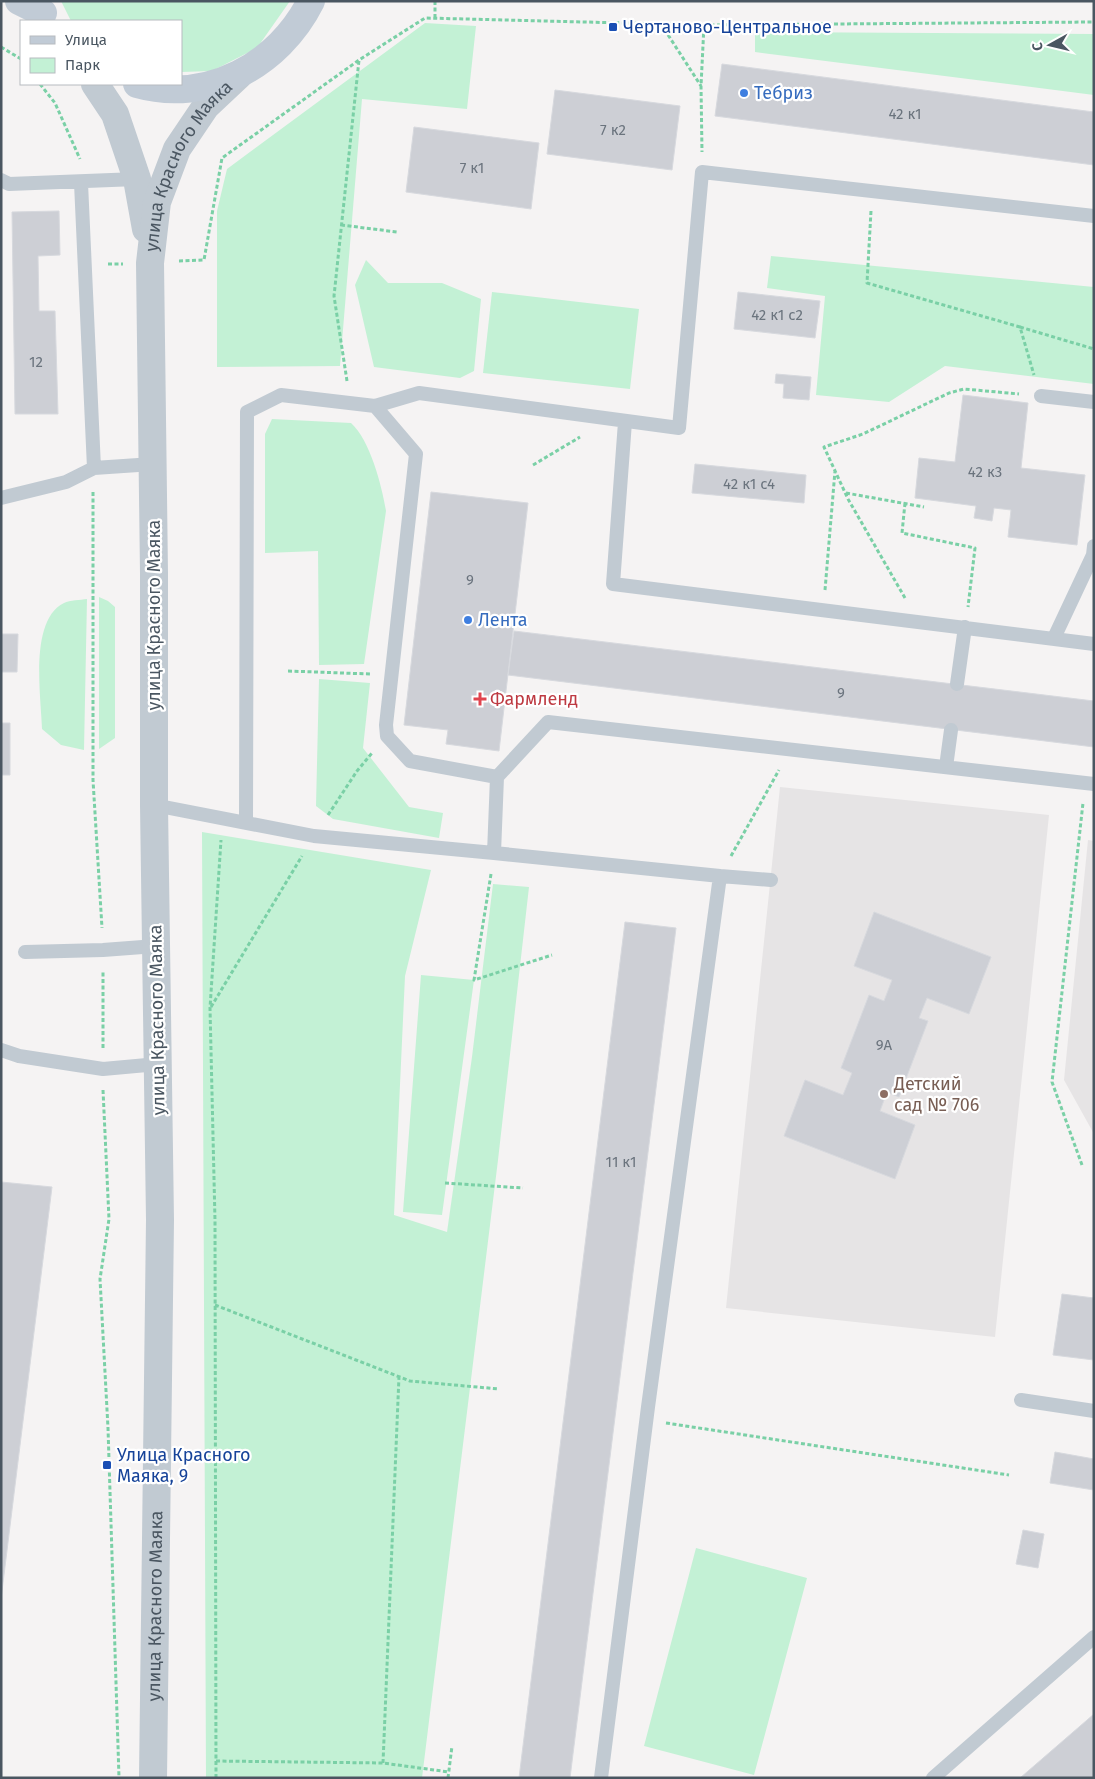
<svg xmlns="http://www.w3.org/2000/svg" width="1095" height="1779" font-family="'Fira Sans',sans-serif">
<style>
.education{fill:#e6e4e5}
.green{fill:#c3f1d5}
.building{fill:#cdcfd5;stroke:#d7d9de}
.lines{fill:none;stroke-linecap:round;stroke-linejoin:round}
.path{stroke:#7ad0a6;stroke-width:3;stroke-dasharray:4 2.5;stroke-linecap:butt}
.service{stroke:#c1cad2;stroke-width:14}
.minor{stroke:#c1cad2;stroke-width:28}
.secondary{stroke:#c1cbd6;stroke-width:28}
.transit-dot{fill:#1a4fb4;stroke:#fff;stroke-width:2}
.shop-dot{fill:#3f7fe0;stroke:#fff;stroke-width:2}
.health-dot{fill:#e0444e;stroke:#fff;stroke-width:2}
.education-dot{fill:#8d6e63;stroke:#fff;stroke-width:2}
.labels{text-anchor:middle;dominant-baseline:central;stroke-width:4.5;stroke-linejoin:round;paint-order:stroke}
.number-label{font-size:15px;fill:#6b747e}
.transit-label{font-size:18px;fill:#164399;stroke:#fff;text-anchor:start}
.shop-label{font-size:18px;fill:#366cbe;stroke:#fff;text-anchor:start}
.street-label{font-size:18px;fill:#4a5661;stroke:#fff}
.health-label{font-size:18px;fill:#be3a42;stroke:#fff;text-anchor:start}
.education-label{font-size:18px;fill:#785e54;stroke:#fff;text-anchor:start}
</style>
<rect width="100%" height="100%" fill="#f5f3f3"/>
<path class="education" d="M780,787L1049,815L995,1337L726,1308Z
M1088,840L1094,841V1134L1064,1080Z"/>
<path class="green" d="M61,1H290L257,48L212,71L181,72V21H71Z
M425,23L476,26L467,109L362,99L340,366L217,367V211L227,169Z
M755,32L1094,34V95L755,52Z
M771,256L1094,287V384L945,366L889,402L816,395L825,296L767,288Z
M366,260L388,283H442L481,299L474,371L460,378L374,367L355,285Z
M492,292L639,309L630,389L483,373Z
M272,419L351,423C370,440 382,486 386,511L364,664L319,665L318,551L265,553V434Z
M99,597L108,601L115,607V738L99,749Z
M87,599L84,750L61,745L42,729C41,696 29,620 64,603C70,600 80,600 87,599Z
M319,679L370,683L363,748L409,807L443,813L439,838L333,819L316,806Z
M202,832L431,870L405,976L394,1215L447,1232L472,1057L493,884L529,887L498,1160L422,1778H206Z
M421,975L474,980L442,1215L403,1212Z
M696,1548L807,1578L754,1775L644,1746Z"/>
<path class="building" d="M722,64L1094,112V165L715,116Z
M555,90L680,106L672,170L547,154Z
M414,127L539,143L531,209L406,192Z
M59,211L60,255L38,256L39,311H55L58,414H15L12,212Z
M738,292L820,301L815,338L734,329Z
M776,374L811,377L809,400L783,398L784,384L775,383Z
M963,395L1028,403L1021,468L1085,475L1077,545L1008,537L1011,510L994,508L992,521L974,518L976,506L915,498L919,458L955,462Z
M695,464L806,475L804,503L692,493Z
M431,492L528,503L499,751L446,744L448,730L404,725Z
M514,631L1094,701V747L508,675Z
M1,634H18L17,672H1Z
M1,723H10V775H1Z
M874,912L991,957L969,1014L927,998L919,1018L928,1021L899,1097L887,1092L880,1111L915,1125L895,1179L784,1136L805,1080L843,1095L852,1073L841,1068L869,995L884,1001L892,980L854,966Z
M625,922L676,928L570,1778H519Z
M1,1182L52,1187L1,1599Z
M1062,1294L1094,1298V1360L1053,1355Z
M1055,1452L1094,1459V1490L1050,1483Z
M1023,1530L1044,1534L1038,1568L1016,1564Z
M1094,1714V1778H1020Z"/>
<g class="lines">
<path class="path" d="M435,1V18
M661,24L701,86
M704,25L1094,22
M1,47L21,59
M40,84L55,103L80,159
M871,211L867,283L1020,327L1034,375
M341,225L397,232
M179,261L204,260L222,158L359,60L425,18L704,25L701,86L702,152
M108,264H123
M1020,327L1094,349
M347,381L334,296L359,60
M533,465L580,437
M93,492V780L102,928
M846,493L924,507
M905,503L902,533L975,548L968,607
M825,590L835,471
M905,598L848,499L824,447L863,434L949,393L964,389L1019,394
M288,671L370,674
M328,815L357,771L372,753
M731,856L779,770
M491,874L474,980L552,955
M211,1007L302,856
M103,1048V972
M103,1090L109,1219L100,1279L108,1428L119,1778
M1082,1165L1052,1082L1083,803
M445,1183L523,1188
M215,1305L410,1381L499,1389
M666,1423L1009,1475
M216,1761L383,1763L449,1772
M383,1763L399,1376
M216,1778L215,1221L210,1008L221,840
M448,1778L452,1746"/>
<path class="service" d="M1,180L9,184L137,179
M81,183L94,468
M1041,396L1094,402
M375,406L419,393L679,428L702,172L1094,216
M625,422L613,584L1094,644
M1,498L66,482L94,468L153,464
M1054,638L1093,555L1094,546
M957,684L965,627
M946,767L951,730
M497,777L548,722L1094,784
M154,805L314,836L494,853
M246,823L247,412L281,395L375,406L416,454L386,725L387,736L410,761L497,777L494,853L720,876L648,1407L601,1778
M720,876L771,880
M25,952L103,950L156,946
M1,1050L19,1056L103,1069L158,1064
M1021,1400L1094,1411
M933,1778L1094,1637"/>
<g class="minor">
<path d="M95,84L115,114L137,179L146,229"/>
<path id="s1" d="M153,1778L160,1220L154,805V573L150,263L157,202L177,149L206,106L239,75"/>
</g>
<path class="secondary" d="M19,1L43,13
M137,84C208,104 279,65 311,1"/>
</g>
<g class="transit-dot">
<rect x="608" y="22" width="10" height="10" rx="2.5"/>
<rect x="102" y="1460" width="10" height="10" rx="2.5"/>
</g>
<g class="shop-dot">
<circle cx="744" cy="93" r="5"/>
<circle cx="468" cy="620" r="5"/>
</g>
<path class="health-dot" d="M477.5 691.5h5v5h5v5h-5v5h-5v-5h-5v-5h5z"/>
<circle class="education-dot" cx="884" cy="1094" r="5"/>
<g class="labels">
<g class="number-label">
<text x="905" y="114">42 к1</text>
<text x="613" y="130">7 к2</text>
<text x="472" y="168">7 к1</text>
<text x="777" y="315">42 к1 с2</text>
<text x="36" y="362">12</text>
<text x="985" y="472">42 к3</text>
<text x="749" y="484">42 к1 с4</text>
<text x="470" y="580">9</text>
<text x="841" y="693">9</text>
<text x="884" y="1045">9А</text>
<text x="621" y="1162">11 к1</text>
</g>
<g class="transit-label">
<text x="623" y="27">Чертаново-Центральное</text>
<text x="117" y="1455">Улица Красного<tspan x="117" dy="21">Маяка, 9</tspan></text>
</g>
<g class="shop-label">
<text x="754" y="93">Тебриз</text>
<text x="478" y="620">Лента</text>
</g>
<g class="street-label">
<text stroke="none"><textPath href="#s1" startOffset="1622">улица Красного Маяка</textPath></text>
<text transform="translate(154 615) rotate(-90)">улица Красного Маяка</text>
<text transform="translate(157 1020) rotate(-91)">улица Красного Маяка</text>
<text stroke="none"><textPath href="#s1" startOffset="172">улица Красного Маяка</textPath></text>
</g>
<g class="health-label">
<text x="490" y="699">Фармленд</text>
</g>
<g class="education-label">
<text x="894" y="1084">Детский<tspan x="894" dy="21">сад № 706</tspan></text>
</g>
</g>
<rect width="1095" height="1779" fill="none" stroke="#4a5661" stroke-width="5"/>
<rect x="20" y="20" width="162" height="65" fill="#ffffff" stroke="#b7bbc0"/>
<rect x="30" y="36" width="25" height="8" fill="#c1cbd6" stroke="#b7bbc0"/>
<text x="65" y="45" font-size="15" fill="#4a5661">Улица</text>
<rect x="30" y="58" width="25" height="15" fill="#c3f1d5" stroke="#b7bbc0"/>
<text x="65" y="70" font-size="15" fill="#4a5661">Парк</text>
<g transform="translate(1050 45) rotate(262)" stroke="#ffffff" stroke-width="4" paint-order="stroke">
<path d="M0-4L9 19L0 12L-9 19Z" fill="#4a5661"/>
<text y="-8" font-size="14" font-weight="bold" text-anchor="middle" fill="#4a5661">С</text>
</g>
</svg>
